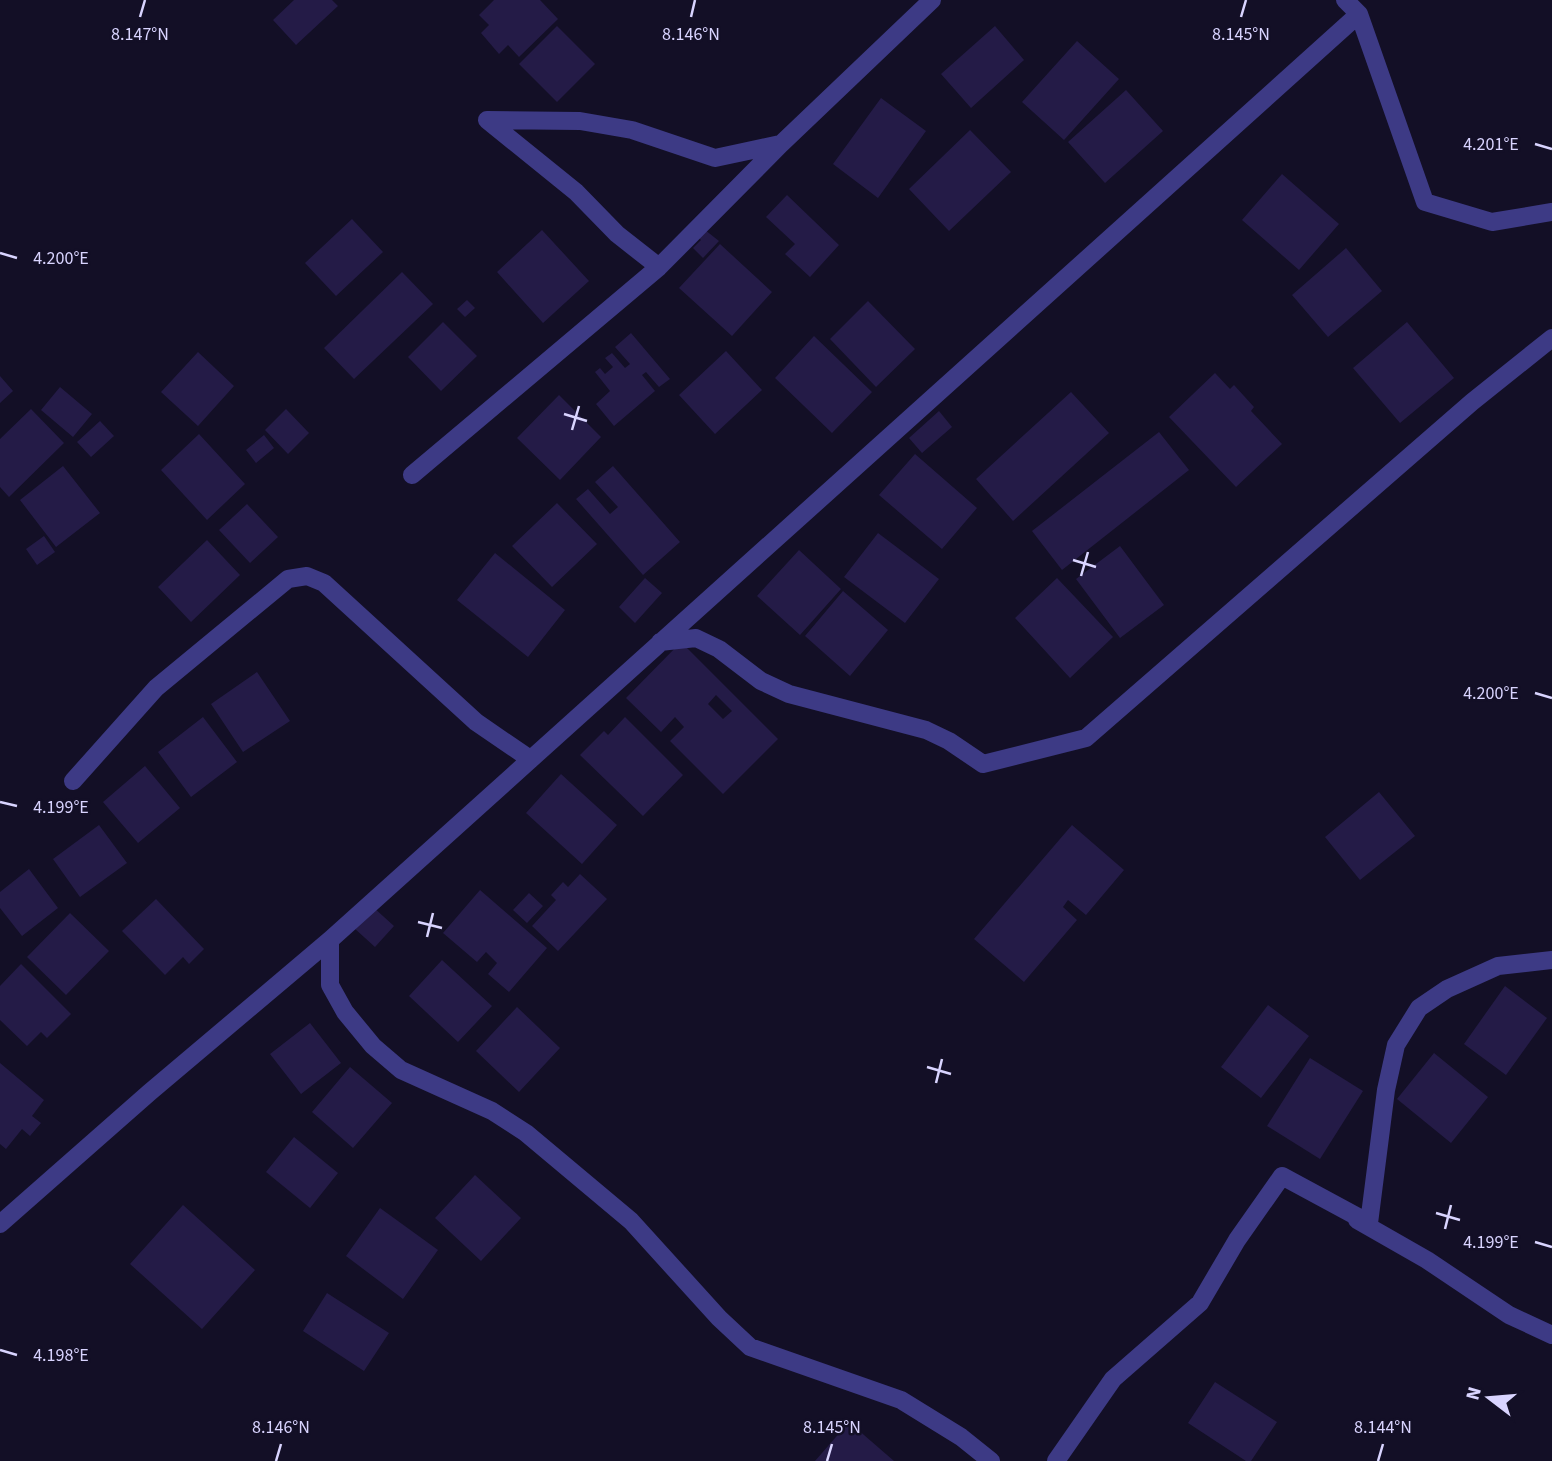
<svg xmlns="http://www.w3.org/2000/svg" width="1552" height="1461" font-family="'Source Sans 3',sans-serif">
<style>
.building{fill:#241b47;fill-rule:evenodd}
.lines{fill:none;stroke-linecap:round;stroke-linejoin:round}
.minor{stroke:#3d3a85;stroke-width:18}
.ticks{fill:none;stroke:#d9d4ff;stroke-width:2.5}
.ticks-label{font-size:18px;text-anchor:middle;fill:#d9d4ff;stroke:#130f26;stroke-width:5;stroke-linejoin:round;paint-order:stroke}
</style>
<rect width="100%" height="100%" fill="#130f26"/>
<path class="building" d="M294,0H332L338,6L296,45L273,20Z
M494,0H540L558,19L519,57L508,45L499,54L481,33L489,25L479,15Z
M557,26L595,64L557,102L519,64Z
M995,26L1024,60L971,108L941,74Z
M1077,41L1119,79L1064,140L1022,102Z
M1126,90L1163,131L1105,183L1068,142Z
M881,98L926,131L878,198L833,164Z
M970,130L1011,172L949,231L909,189Z
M1282,174L1339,224L1299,270L1242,220Z
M787,195L839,245L810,277L785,254L795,244L766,217Z
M352,219L383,252L336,296L305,263Z
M700,226L719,241L703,258L693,248L701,240L694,233Z
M542,230L589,281L543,323L497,272Z
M720,244L772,292L732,336L679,288Z
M1346,248L1382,291L1328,337L1292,295Z
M402,272L433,304L354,379L324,348Z
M467,300L475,308L465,317L457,309Z
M868,301L915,349L876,387L830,339Z
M443,322L477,356L441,391L408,357Z
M1407,322L1454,378L1400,423L1353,368Z
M631,333L670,379L659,387L646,372L642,375L655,391L614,426L596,404L610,391L595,372L600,368L605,374L613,367L605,358L612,353L625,368L630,364L615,347Z
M814,336L872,392L832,433L775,378Z
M726,351L762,390L715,434L679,395Z
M198,352L234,386L198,426L161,392Z
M1215,373L1230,389L1234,385L1254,407L1251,411L1282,444L1236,487L1169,417Z
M0,376L13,391L0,403Z
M60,387L92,414L73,437L41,410Z
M1071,392L1109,433L1013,521L976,479Z
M559,395L601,437L560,480L517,438Z
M31,409L64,443L9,497L0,487V439Z
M286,409L309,433L288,454L265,430Z
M939,411L952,427L922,453L909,438Z
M100,421L114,436L91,457L77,442Z
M1159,432L1189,470L1062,570L1032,531Z
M199,434L245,484L207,520L161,470Z
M264,435L274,448L256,463L246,450Z
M915,454L977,508L942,549L879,495Z
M63,466L100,513L56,547L20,500Z
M613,466L680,542L643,575L576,499L588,489L610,514L618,507L595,482Z
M557,503L597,544L552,587L512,546Z
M247,504L278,537L250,563L219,530Z
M878,533L939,579L905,623L844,577Z
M44,536L55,552L37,565L26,549Z
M207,540L240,575L191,622L158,587Z
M1120,546L1164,605L1120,638L1076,579Z
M799,550L841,589L800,635L757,596Z
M495,553L565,610L528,657L457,600Z
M645,578L662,593L635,623L619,607Z
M1057,578L1113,637L1070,678L1015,618Z
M843,591L888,630L850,676L805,636Z
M681,642L778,739L723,794L670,741L684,727L675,717L661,732L626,698ZM716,695L732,711L723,719L708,704Z
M257,672L290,721L243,752L211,704Z
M203,717L237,762L191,797L158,752Z
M625,717L683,775L643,816L580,755L604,731L608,735Z
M145,766L180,808L138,843L103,802Z
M561,774L617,825L582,864L526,813Z
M1379,792L1415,836L1360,880L1325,837Z
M99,825L127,863L80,897L53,859Z
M1072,825L1124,870L1086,915L1068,900L1063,907L1077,920L1024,982L974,939Z
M29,869L58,908L22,936L0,908V892Z
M580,874L607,899L558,951L532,926L556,900L551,895L563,882L568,887Z
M480,890L547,948L509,992L488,974L497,963L486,952L477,962L443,933Z
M529,893L543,906L527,923L513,910Z
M156,899L204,949L189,964L183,957L165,975L122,931Z
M373,907L394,926L375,947L354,928Z
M70,913L109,951L66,995L27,957Z
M442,960L492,1006L458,1042L409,996Z
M21,964L71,1014L47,1038L41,1032L27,1046L0,1020V986Z
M1505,986L1547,1018L1506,1075L1464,1044Z
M1268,1005L1309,1036L1261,1098L1221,1067Z
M517,1007L560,1048L519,1092L476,1051Z
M310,1023L341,1063L301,1094L270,1054Z
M1434,1053L1488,1097L1451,1143L1397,1099Z
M1310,1058L1363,1091L1320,1159L1267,1126Z
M0,1063L44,1100L32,1116L41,1123L30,1136L22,1129L6,1149L0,1144Z
M350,1067L392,1103L353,1148L312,1112Z
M294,1137L338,1173L310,1208L266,1172Z
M475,1175L521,1218L481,1261L435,1218Z
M183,1205L255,1270L202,1329L130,1264Z
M380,1208L438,1250L403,1299L346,1256Z
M327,1293L389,1333L364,1371L303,1331Z
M1215,1382L1277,1422L1251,1461H1246L1188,1423Z
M849,1422L894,1461H815Z"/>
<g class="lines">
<path class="minor" d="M1345,0L1359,14
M659,267L617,234L576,192L487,120L580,121L632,130L715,158L780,144
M412,475L659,267L781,144L932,0
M660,642L696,638L719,649L761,681L789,694L926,730L949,741L983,764L1086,738L1472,402L1552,338
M73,781L156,688L288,579L307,576L324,583L476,722L530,759
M330,940V985L345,1012L373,1046L401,1070L492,1111L526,1133L631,1221L719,1318L750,1347L901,1400L961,1437L991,1461
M1357,1220L1427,1260L1509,1315L1552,1335
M0,1224L150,1092L330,940L1359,14L1425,202L1492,222L1552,212
M1056,1461L1113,1379L1200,1303L1237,1240L1282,1176L1369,1223L1386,1090L1396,1045L1419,1008L1447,989L1498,966L1552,960"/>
</g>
<path class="ticks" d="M140,17L145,0M691,17L695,0M1241,17L1246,0M1535,144L1552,149M0,253L17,258M564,414L587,421M572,430L579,406M1073,560L1096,567M1081,576L1088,552M1535,693L1552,698M0,802L17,806M418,922L442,928M427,937L433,913M927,1067L951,1074M936,1083L942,1059M1436,1213L1460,1220M1445,1229L1451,1205M1535,1242L1552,1247M0,1350L17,1355M276,1461L281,1444M827,1461L832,1444M1378,1461L1383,1444"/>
<g class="ticks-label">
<text x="140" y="40">8.147°N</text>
<text x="691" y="40">8.146°N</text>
<text x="1241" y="40">8.145°N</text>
<text x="1491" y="150">4.201°E</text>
<text x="61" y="264">4.200°E</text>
<text x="1491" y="699">4.200°E</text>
<text x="61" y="813">4.199°E</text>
<text x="1491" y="1248">4.199°E</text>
<text x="61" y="1361">4.198°E</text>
<text x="281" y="1433">8.146°N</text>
<text x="832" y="1433">8.145°N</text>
<text x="1383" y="1433">8.144°N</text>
</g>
<g transform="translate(1489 1398) rotate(286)" stroke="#130f26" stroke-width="5" paint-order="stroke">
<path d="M0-5L12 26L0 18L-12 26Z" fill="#d9d4ff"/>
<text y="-10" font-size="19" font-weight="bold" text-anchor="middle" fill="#d9d4ff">N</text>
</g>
</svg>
